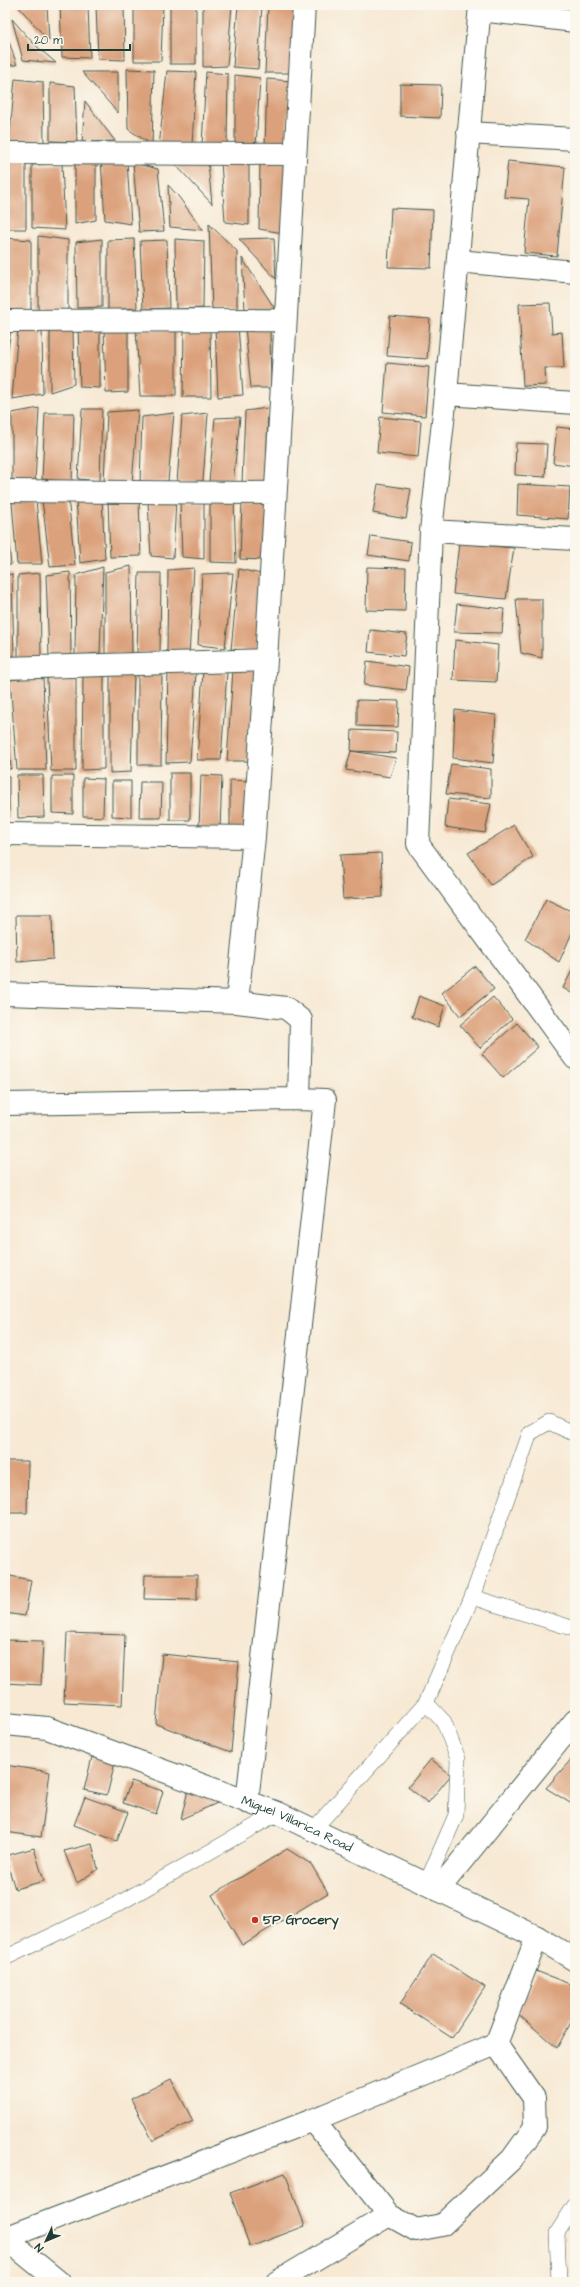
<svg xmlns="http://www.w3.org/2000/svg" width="580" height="2287" font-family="'Architects Daughter',sans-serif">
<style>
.building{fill:#dba17c}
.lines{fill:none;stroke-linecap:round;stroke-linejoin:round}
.service-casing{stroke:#3f574c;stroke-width:16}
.minor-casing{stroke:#3f574c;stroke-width:24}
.secondary-casing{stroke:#3f574c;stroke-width:24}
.service{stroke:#fff;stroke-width:15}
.minor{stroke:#fff;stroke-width:22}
.secondary{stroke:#fff;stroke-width:22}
.poi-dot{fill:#c8321e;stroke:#fbf7ec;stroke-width:1.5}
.labels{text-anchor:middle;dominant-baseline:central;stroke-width:4;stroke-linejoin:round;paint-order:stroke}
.street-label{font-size:13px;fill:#1f3d34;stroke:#fbf7ec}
.poi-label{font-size:13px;font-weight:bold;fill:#1f3d34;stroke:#fbf7ec;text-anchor:start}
</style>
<rect width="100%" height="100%" fill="#fbf7ec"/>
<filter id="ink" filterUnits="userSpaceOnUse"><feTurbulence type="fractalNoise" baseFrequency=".025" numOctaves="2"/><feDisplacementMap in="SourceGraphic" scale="8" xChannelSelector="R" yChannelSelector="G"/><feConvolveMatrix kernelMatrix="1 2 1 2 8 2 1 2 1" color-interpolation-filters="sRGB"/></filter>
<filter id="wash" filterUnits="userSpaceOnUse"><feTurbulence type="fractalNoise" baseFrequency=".012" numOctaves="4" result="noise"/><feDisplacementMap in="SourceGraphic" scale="16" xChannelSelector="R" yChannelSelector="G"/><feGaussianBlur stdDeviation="0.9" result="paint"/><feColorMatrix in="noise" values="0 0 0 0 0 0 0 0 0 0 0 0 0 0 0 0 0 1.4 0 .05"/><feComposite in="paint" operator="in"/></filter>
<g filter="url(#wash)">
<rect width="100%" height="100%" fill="#f7e9d4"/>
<g id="blocks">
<path class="building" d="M17,5H47L49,41Z
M60,5H88L90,58L62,57Z
M96,5H124L125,60L98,59Z
M134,5H163L161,61H134Z
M170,5H196V64H170Z
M203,5H232L227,66L203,67Z
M238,5H262L258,69L233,67Z
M268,5H295L292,73H265Z
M12,19L33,43L56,63L23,60Z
M5,30L17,65H5Z
M127,69L154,70L152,145L128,129Z
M167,71L196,72L192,145L159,147Z
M82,72H118V113Z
M206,72L228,74L227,146L202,145Z
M235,75L260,78L256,147L235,145Z
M15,79L43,82L44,143L9,144Z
M267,79L291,81L286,145L265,147Z
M5,81H8L6,104H5Z
M50,83L75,86L77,142L50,141Z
M400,84L441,85L440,118L400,116Z
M85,101L115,141L82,142Z
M5,159H26V229H5Z
M96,159V220L75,224V160Z
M101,160L127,161L131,224L105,220Z
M221,161L249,162V225L225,222Z
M260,161L286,162L283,233L259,229Z
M508,161L565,167L557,256L524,253L529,199L504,197Z
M133,163L158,169L164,231L139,232Z
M174,163H208L212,204Z
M62,164L65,230L32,228V165Z
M168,185L178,196L203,230L170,227Z
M391,208L433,210L431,268L388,267Z
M209,224L237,251V311H212Z
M38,236L68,240V310L38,311Z
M5,238L31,240V311H5Z
M274,238L276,279L239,239Z
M102,239V307L77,308L76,242Z
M134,239L137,308L108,310V240Z
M175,239L204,241L203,308L176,309Z
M167,240L169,308L143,309L140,241Z
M242,258L275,309H245Z
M550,303L552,333L562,332L564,368H545L546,385L523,386L519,304Z
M390,316L430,319L427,359L387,356Z
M238,325L243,395L218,397L215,326Z
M184,326H210L211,397H183Z
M42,327L43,394L12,399L18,328Z
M50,327L73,328L74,384L50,392Z
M100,327V388L80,387L78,329Z
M128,327V392L106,393L104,328Z
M245,327L270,330L271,388H251Z
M5,328H11L6,365H5Z
M136,329L176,331V396H140Z
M387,363L429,367L425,416L383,412Z
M39,408L35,482L12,481V413Z
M268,408L266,483H242L245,411Z
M82,409H102L100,481L78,479Z
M138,410L132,483H104L107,412Z
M45,413H74L72,482L42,479Z
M174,413L168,481L140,483L142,417Z
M208,413L203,481L177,482L182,416Z
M240,417L233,483L209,482L215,418Z
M380,417L421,421L418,457L377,453Z
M557,427L575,429V466L553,463Z
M516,443L547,444L545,477L515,475Z
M378,484L411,489L406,519L373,513Z
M518,484L570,487L568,519L517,515Z
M68,497L75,565L50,567L42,499Z
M76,498L102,499L105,559L80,563Z
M36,500L42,564H17L12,502Z
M176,500L173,558L151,556L148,502Z
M234,500L236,563L210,562V501Z
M108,501H139L141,556L110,557Z
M180,502H204V559L182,557Z
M242,502L269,505L265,560L240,559Z
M5,513H6L11,565H5Z
M371,536L411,542L409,561L368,555Z
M459,543L514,548L506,599L453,594Z
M131,566L132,655L105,654V572Z
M103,567L100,653L75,656L76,575Z
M367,567L406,568L405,611L366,610Z
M194,568L189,656L167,652L168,570Z
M239,569L261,574L257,651L231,649Z
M70,572L71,656H49L46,575Z
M40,573L41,659L18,658V575Z
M139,573H161L160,652L137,653Z
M233,573L225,648L198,645L202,574Z
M12,574L14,660H5V575Z
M516,599H542V658L521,653Z
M457,604L504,609L502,633L454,632Z
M370,630L407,634L404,656L368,652Z
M455,640L498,645L496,682L453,680Z
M367,661L409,667L406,690L364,685Z
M233,669L258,670L252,761H227Z
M168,671L196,672L190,762L166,763Z
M203,671L227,672L221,760H197Z
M138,672L162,673L161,765H138Z
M110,673L134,674L131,772L110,773Z
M76,674V771H51L47,678Z
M43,676L46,770H17L10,680Z
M83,676H104V769L82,770Z
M5,700H6L11,769H5Z
M357,700L399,701L398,727L357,726Z
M455,710L496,715L493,763L453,758Z
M352,730L397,732L396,753L351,751L396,758L390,777L346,770L351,751Z
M451,764L491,769V798L446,794Z
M170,773H190V820H170Z
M17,775H43L44,817L18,818Z
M201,775L222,776L220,829L199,828Z
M5,776H9V818H5Z
M52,776H73V814L52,813Z
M83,778L104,779L103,817L83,816Z
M230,780L252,781L251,830H230Z
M112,781H131V817L112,816Z
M140,782H162L161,818H139Z
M448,799L491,804L485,833L445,827Z
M514,825L533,857L491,885L468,853Z
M381,853L383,897L343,899L340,855Z
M546,899L575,913V926L559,962L525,939Z
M16,915H52L53,959L17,962Z
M575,965V995L563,988Z
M475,966L494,989L460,1016L442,993Z
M419,996L445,1006L438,1027L412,1017Z
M493,997L512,1019L480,1048L460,1025Z
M517,1023L538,1047L503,1078L482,1054Z
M5,1461H28L27,1513H5Z
M5,1575L31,1580L25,1616L5,1613Z
M145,1575H197V1600L144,1599Z
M67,1633L125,1635L122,1705L64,1702Z
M5,1640L43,1641L41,1685L5,1683Z
M162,1654L239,1662L231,1752L156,1724Z
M575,1755V1806L546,1788Z
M92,1757L115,1763L107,1795L84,1790Z
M431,1759L451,1775L428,1803L408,1787Z
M5,1765L50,1772L41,1837L5,1832Z
M131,1781L163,1791L156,1814L123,1803Z
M190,1782L224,1800L181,1819Z
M85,1797L128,1812L117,1841L74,1825Z
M92,1844L98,1869L77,1883L64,1851Z
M34,1848L44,1881L15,1889L5,1856Z
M287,1849L311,1864L328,1893L242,1945L212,1895Z
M433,1954L485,1987L452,2038L400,2004Z
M536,1971L575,1986V2015L557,2048L518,2014Z
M171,2079L193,2121L153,2141L131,2099Z
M285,2173L305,2226L250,2247L230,2193Z"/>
</g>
</g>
<g filter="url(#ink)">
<use href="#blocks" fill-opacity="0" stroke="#3f574c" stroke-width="1"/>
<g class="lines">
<g class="service-casing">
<path id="service" d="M472,1597L530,1433L549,1422L575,1434
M426,1703L472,1597L575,1629
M313,1830L426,1703L444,1722L458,1759L456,1815L426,1884
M5,1958L118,1904L278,1813
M559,2282L557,2233L575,2205"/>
</g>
<g class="minor-casing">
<path id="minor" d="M480,5L446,394L431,531L418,844L575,1058
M480,10L575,21
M468,133L575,139
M5,153L295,154
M458,261L575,272
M5,321L285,320
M446,394L575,403
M5,491L275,493
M431,531L575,539
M5,668L266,660
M5,834L254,837
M5,994L237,1002
M299,1099L301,1020L286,1008L237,1002L254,837L266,660L304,5
M5,1104L299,1099L325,1100L247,1802
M438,1890L575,1721
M313,2120L389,2215L416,2230L442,2225L512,2159L535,2127L534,2098L496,2044
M5,2238L313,2120L496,2044L537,1937
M5,2238L59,2282
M277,2282L389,2215"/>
</g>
<g class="secondary-casing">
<g id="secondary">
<path id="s1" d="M5,1724L47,1728L278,1813L537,1937L575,1960"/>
</g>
</g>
<use href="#service" class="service"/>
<use href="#minor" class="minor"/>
<use href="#secondary" class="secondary"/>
</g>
</g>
<circle class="poi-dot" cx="255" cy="1920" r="4"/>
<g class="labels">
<g class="street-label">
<text stroke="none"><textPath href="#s1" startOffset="310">Miguel Villarica Road</textPath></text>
</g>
<g class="poi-label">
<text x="263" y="1920">5P Grocery</text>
</g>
</g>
<rect width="580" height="2287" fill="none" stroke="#fbf7ec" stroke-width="20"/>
<g transform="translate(46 2241) rotate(226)" stroke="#fbf7ec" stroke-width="3" paint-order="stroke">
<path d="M0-3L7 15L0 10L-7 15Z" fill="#1f3d34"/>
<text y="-6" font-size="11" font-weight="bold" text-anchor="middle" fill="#1f3d34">N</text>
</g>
<path d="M28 44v6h102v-6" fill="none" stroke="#1f3d34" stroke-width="2"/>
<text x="34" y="44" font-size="12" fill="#1f3d34" stroke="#fbf7ec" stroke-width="3" paint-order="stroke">20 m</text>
</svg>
